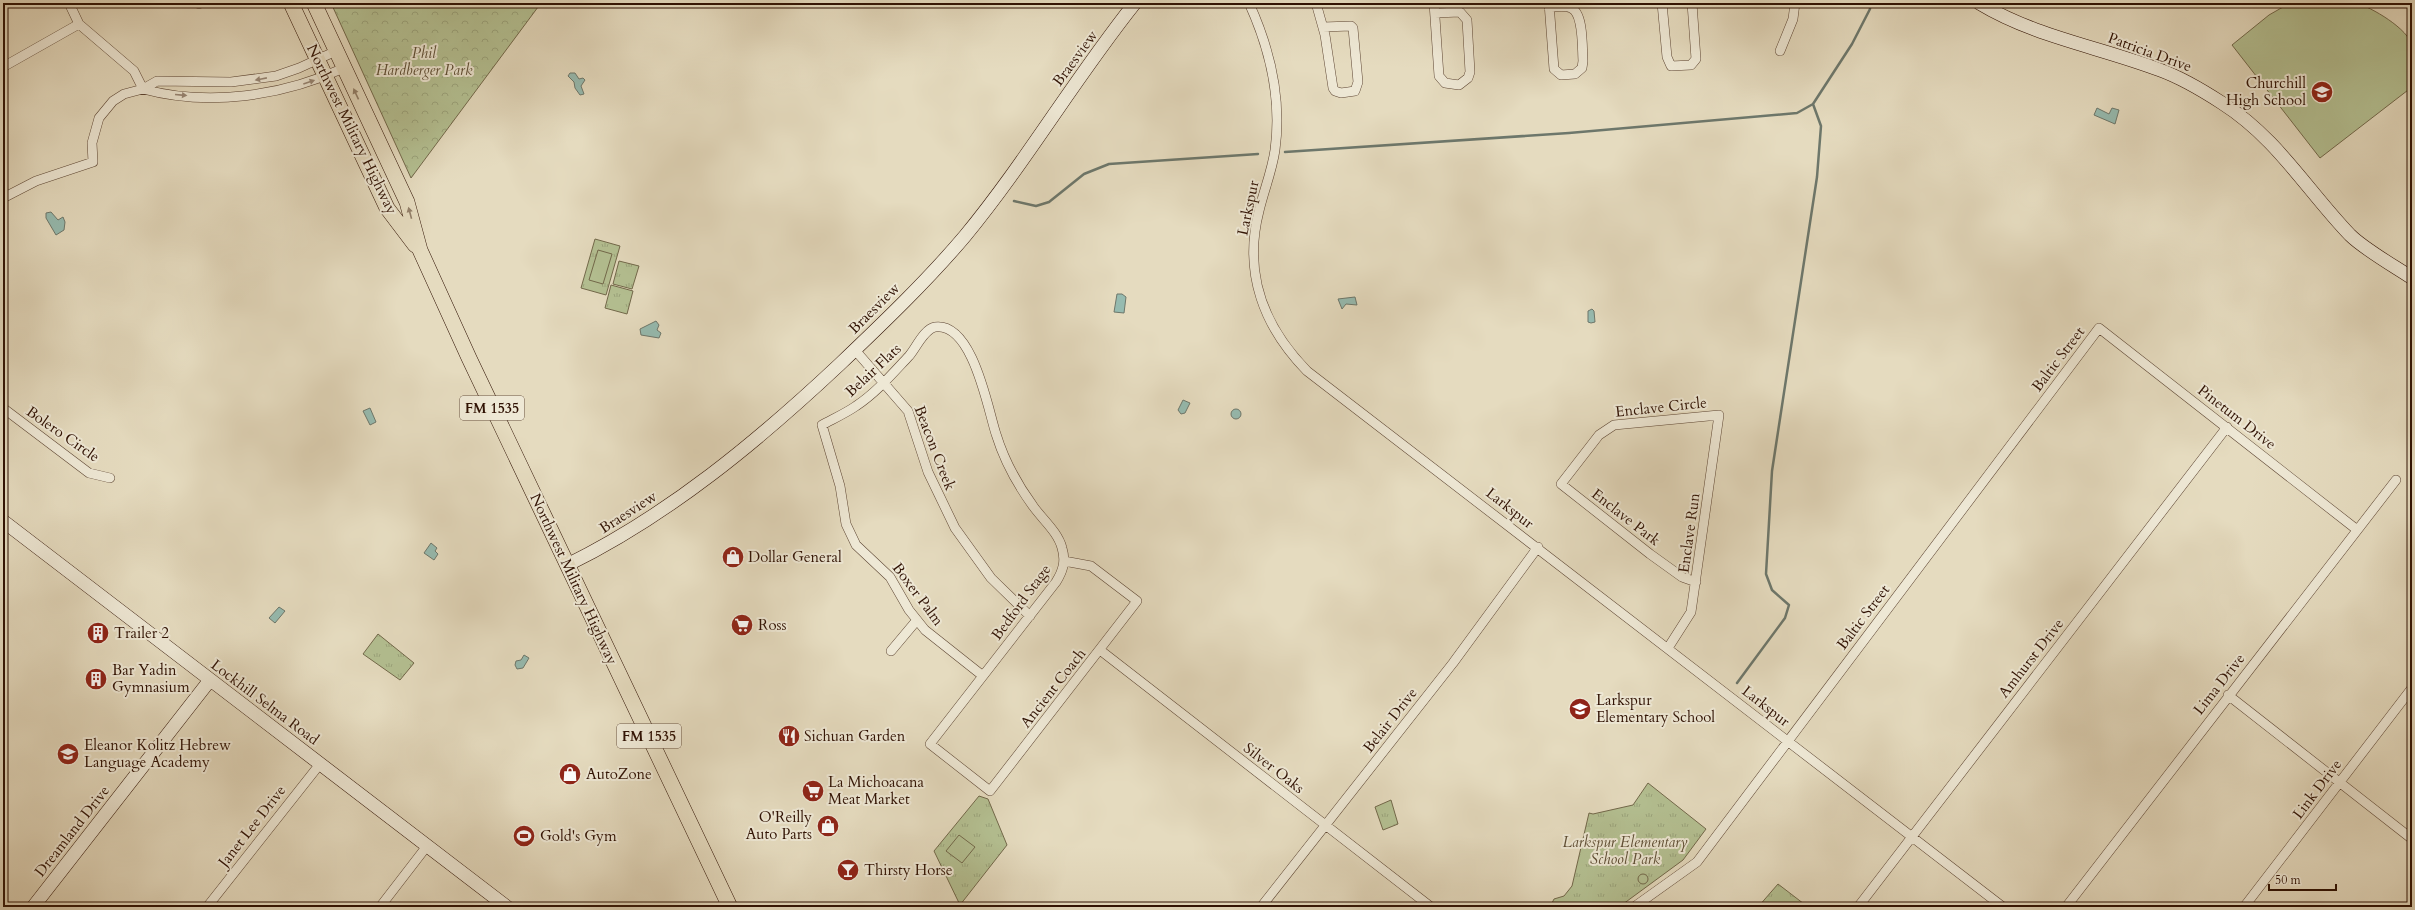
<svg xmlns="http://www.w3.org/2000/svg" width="2415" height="910" font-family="Cardo,serif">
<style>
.grass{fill:url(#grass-tufts);stroke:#72684a}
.forest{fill:url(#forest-crowns);stroke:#72684a}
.pitch{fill:#b4c092;stroke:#72684a}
.water{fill:#96bbb0;stroke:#6d776b}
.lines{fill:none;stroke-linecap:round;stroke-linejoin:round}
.stream{stroke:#6d776b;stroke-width:2.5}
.street-casing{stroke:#5c4432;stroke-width:10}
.secondary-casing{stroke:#2f1103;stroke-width:14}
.primary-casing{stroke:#2f1103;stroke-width:16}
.street{stroke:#eee8d5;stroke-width:9}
.secondary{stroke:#eee8d5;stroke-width:13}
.primary{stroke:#e5dbbf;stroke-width:15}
.oneway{fill:#988776}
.oneway2{fill:#93806a}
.labels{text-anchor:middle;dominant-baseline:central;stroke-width:4;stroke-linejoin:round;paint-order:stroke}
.shield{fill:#eee8d5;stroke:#685242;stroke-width:1}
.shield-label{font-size:14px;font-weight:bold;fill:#2f1103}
.street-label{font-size:15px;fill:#2f1103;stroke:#eee8d5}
.park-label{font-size:15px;font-style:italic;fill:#5e4e35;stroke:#eee8d5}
.poi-label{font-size:15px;fill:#2f1103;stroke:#eee8d5;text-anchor:start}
</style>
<defs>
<pattern id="grass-tufts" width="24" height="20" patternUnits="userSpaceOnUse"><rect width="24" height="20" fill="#b4c092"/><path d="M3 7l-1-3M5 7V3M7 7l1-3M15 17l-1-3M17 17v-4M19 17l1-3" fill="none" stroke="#9ba47c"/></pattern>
<pattern id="forest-crowns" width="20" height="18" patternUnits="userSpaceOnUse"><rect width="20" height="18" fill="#b4c092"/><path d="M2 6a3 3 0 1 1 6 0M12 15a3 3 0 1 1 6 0" fill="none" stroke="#9ba47c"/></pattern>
</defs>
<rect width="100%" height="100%" fill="#e5dbbf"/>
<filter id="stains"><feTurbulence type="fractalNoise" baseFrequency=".005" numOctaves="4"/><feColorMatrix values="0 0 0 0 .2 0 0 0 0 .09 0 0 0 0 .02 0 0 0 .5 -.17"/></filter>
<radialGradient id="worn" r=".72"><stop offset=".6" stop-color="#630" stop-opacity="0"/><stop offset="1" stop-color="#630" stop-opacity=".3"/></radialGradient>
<path class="grass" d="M595,239L620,246L606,295L581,288Z
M619,261L639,266L632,289L613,284Z
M611,285L633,291L627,314L605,308Z
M378,634L414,663L400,680L363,654Z
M1648,783L1706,829L1683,860L1619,907H1550L1554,899L1564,896L1572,886L1589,813L1593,814L1633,805Z
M979,796L988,799L1007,845L960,905L934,851Z
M1391,800L1398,824L1383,830L1375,807Z
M1778,884L1808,907H1758Z"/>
<path class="forest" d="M331,3H541L411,178Z"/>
<path class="pitch" d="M2290,3H2356C2371,7 2409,29 2412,46C2415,58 2412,74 2412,87L2320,158L2232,45L2269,15Z
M598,250L612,254L603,284L589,280Z
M959,835L975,847L962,863L946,851Z
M1638 879a5 5 0 1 1 10 0a5 5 0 1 1-10 0Z"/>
<path class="water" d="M570,73H575L579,79L583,78L585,80L581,86L584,94L580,95L575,88L574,82L568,76Z
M2097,108L2109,114L2112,108L2119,110L2115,124L2094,115Z
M51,212L58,220L63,217L65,222L64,230L56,235L46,218V213Z
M1117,294H1122L1126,297L1124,313L1114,312Z
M1355,297L1357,305L1346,304L1342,309L1338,299Z
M1592,309L1594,311L1595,322L1591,323L1588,322V311Z
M656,321L659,325L657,330L661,333L659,338L641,335L640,329Z
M1183,400L1190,403L1185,413L1181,414L1178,410Z
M370,408L376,422L370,425L363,411Z
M1231 414a5 5 0 1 1 10 0a5 5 0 1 1-10 0Z
M431,543L437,548L435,551L438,554L434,560L424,553Z
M279,607L285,611L275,623L269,618Z
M524,655L529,658L523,668L517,669L515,665L516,661L521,660Z"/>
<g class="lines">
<path class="stream" d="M1285,152L1569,133L1797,113L1813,104L1852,44L1870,9V3
M1014,201L1036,206L1049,202L1084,174L1109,164L1258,154
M1737,683L1785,618L1789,605L1772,590L1766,574L1772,471L1817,177L1821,126L1813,104"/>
<g class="street-casing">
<path id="street" d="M69,3L79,24L134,71L143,89
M199,3V4
M1249,3C1270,49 1282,98 1275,150C1272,171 1264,190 1259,211C1243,273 1264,327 1307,371L2003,907
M1316,3L1325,35L1333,88L1335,91L1341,93L1355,91L1358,82L1353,28L1351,26L1323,27
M1434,3L1439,76L1445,83L1459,85L1468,78L1470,72L1467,20L1460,12L1435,13
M1549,3L1554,69L1561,75L1575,74L1582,68L1583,61C1582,49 1584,13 1571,8C1565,5 1556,7 1549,7
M1662,3L1667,57L1671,66L1691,65L1696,59L1692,3
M1780,51L1793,19L1795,3
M3,67L79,24
M143,89C209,107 282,96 344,68
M3,198L36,181L93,162L92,143L99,118L113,101L124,94L143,89L157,81L231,82L276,76L299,68L336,51
M855,350L908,411L928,472L955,528L991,578L1030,616
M3,408L89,473L110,478
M1668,648L1691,612L1719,415L1614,425L1599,435L1561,484L1650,554L1682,577L1696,582
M1100,650L1431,907
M891,651L917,620
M983,676L925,630L909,610L890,577L856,545L846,524L840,486L822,425C833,419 846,413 856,406C876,393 893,373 909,356C916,348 924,329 935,327C973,322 988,410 996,434C1004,460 1017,484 1033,506C1042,519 1058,532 1062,548C1066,561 1063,571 1056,582L930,744L990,791L1137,601L1091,566L1064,561
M2228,695L2412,839
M207,907L320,764
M380,907L427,846
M1261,907L1453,663L1538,547
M1634,907L1697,862L2099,328L2356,529
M1858,907L2227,427
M2066,907L2396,480
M2244,907L2412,688"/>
</g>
<g class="secondary-casing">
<path id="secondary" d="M1979,3C2035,37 2100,47 2160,70C2182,78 2202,90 2222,103C2277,138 2306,189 2350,235C2364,249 2394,266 2412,278
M3,521L507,907
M567,565C669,515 758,441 840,364C883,323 927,281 965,236C1026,162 1075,78 1135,3
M33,907L210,680"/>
</g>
<g class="primary-casing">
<path id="primary" d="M291,3L387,208L415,245
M314,3L407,202L420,250L469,358L730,907"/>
</g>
<use href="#street" class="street"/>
<use href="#secondary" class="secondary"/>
<use href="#primary" class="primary"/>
</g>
<defs><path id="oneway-solid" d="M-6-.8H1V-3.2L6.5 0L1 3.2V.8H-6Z"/></defs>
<g class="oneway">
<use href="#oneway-solid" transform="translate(261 79) rotate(169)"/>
<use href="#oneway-solid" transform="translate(309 82) rotate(-19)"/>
<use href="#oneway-solid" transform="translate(181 95) rotate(5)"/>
</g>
<g class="oneway2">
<use href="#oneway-solid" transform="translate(356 94) rotate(-115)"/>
<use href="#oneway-solid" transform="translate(410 213) rotate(-105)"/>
</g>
<defs>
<g id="school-disc" transform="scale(1.15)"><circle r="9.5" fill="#8f2418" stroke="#eee8d5"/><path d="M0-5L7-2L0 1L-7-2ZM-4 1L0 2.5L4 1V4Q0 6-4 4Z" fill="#fff"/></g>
<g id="shop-disc" transform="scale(1.15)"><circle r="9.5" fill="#8f2418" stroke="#eee8d5"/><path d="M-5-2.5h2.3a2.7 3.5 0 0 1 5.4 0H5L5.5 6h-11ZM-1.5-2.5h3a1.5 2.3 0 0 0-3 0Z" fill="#fff"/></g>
<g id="supermarket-disc" transform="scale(1.15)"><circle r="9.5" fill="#8f2418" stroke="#eee8d5"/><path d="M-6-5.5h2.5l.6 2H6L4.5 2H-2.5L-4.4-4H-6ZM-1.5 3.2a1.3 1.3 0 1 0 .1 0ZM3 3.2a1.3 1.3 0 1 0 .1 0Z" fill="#fff"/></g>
<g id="building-disc" transform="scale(1.15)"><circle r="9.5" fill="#8f2418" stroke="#eee8d5"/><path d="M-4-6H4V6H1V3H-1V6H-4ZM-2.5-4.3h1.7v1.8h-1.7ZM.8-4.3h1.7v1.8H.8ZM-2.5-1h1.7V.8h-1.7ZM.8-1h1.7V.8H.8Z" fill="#fff"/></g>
<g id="restaurant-disc" transform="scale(1.15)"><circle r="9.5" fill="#8f2418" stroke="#eee8d5"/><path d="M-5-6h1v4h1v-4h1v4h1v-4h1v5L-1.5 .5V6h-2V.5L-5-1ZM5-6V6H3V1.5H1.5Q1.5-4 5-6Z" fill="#fff"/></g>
<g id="stadium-disc" transform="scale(1.15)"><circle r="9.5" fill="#8f2418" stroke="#eee8d5"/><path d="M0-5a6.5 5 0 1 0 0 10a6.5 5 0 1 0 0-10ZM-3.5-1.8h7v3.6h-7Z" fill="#fff"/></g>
<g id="bar-disc" transform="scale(1.15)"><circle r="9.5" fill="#8f2418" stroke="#eee8d5"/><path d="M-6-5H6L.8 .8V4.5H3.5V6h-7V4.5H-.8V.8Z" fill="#fff"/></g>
</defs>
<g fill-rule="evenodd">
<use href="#school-disc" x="2322" y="92"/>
<use href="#shop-disc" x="733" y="557"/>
<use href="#supermarket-disc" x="742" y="625"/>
<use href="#building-disc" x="98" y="633"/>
<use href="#building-disc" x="96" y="679"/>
<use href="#school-disc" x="1580" y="709"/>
<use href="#restaurant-disc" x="789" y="736"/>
<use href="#school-disc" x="68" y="754"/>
<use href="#shop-disc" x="570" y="774"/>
<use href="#supermarket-disc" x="813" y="791"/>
<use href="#shop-disc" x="828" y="826"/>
<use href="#stadium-disc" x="524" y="836"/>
<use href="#bar-disc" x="848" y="870"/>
</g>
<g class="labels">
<g class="shield">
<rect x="460" y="396" width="64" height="24" rx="3"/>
<rect x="617" y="724" width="64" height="24" rx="3"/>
</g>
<g class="shield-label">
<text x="492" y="408">FM 1535</text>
<text x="649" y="736">FM 1535</text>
</g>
<g class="street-label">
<text transform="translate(2150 52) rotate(20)">Patricia Drive</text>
<text transform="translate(1075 58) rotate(-54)">Braesview</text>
<text transform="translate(352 129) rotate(64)">Northwest Military Highway</text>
<text transform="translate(1248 208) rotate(-78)">Larkspur</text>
<text transform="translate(874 308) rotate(-45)">Braesview</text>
<text transform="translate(2058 359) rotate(-53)">Baltic Street</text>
<text transform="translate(873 370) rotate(-43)">Belair Flats</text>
<text transform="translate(1661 407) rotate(-6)">Enclave Circle</text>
<text transform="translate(2237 417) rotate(38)">Pinetum Drive</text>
<text transform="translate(63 434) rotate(35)">Bolero Circle</text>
<text transform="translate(935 448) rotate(69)">Beacon Creek</text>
<text transform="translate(1510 508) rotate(38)">Larkspur</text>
<text transform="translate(628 512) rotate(-33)">Braesview</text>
<text transform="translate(1626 517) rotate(38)">Enclave Park</text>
<text transform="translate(1689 533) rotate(-82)">Enclave Run</text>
<text transform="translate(574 579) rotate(65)">Northwest Military Highway</text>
<text transform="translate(918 594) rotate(53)">Boxer Palm</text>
<text transform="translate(1021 602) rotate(-54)">Bedford Stage</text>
<text transform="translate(1863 617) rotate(-53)">Baltic Street</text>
<text transform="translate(2031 658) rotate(-52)">Amhurst Drive</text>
<text transform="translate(2219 684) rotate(-52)">Lima Drive</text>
<text transform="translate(1053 688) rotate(-52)">Ancient Coach</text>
<text transform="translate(265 702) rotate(37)">Lockhill Selma Road</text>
<text transform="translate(1766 706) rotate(38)">Larkspur</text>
<text transform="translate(1390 720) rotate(-52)">Belair Drive</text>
<text transform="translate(1274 768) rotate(38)">Silver Oaks</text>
<text transform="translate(2317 789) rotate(-53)">Link Drive</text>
<text transform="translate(252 826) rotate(-52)">Janet Lee Drive</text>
<text transform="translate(72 831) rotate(-52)">Dreamland Drive</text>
</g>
<g class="park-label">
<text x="424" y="53">Phil<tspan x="424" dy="17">Hardberger Park</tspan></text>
<text x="1625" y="842">Larkspur Elementary<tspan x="1625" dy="17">School Park</tspan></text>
</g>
<g class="poi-label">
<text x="2306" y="83" text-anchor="end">Churchill<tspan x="2306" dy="17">High School</tspan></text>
<text x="748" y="557">Dollar General</text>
<text x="758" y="625">Ross</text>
<text x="114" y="633">Trailer 2</text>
<text x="112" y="670">Bar Yadin<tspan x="112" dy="17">Gymnasium</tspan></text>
<text x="1596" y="700">Larkspur<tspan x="1596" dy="17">Elementary School</tspan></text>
<text x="804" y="736">Sichuan Garden</text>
<text x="84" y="745">Eleanor Kolitz Hebrew<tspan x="84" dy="17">Language Academy</tspan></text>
<text x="586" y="774">AutoZone</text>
<text x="828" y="782">La Michoacana<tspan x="828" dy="17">Meat Market</tspan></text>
<text x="812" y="817" text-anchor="end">O'Reilly<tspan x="812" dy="17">Auto Parts</tspan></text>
<text x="540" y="836">Gold's Gym</text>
<text x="864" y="870">Thirsty Horse</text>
</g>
</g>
<rect width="2415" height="910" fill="none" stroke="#e5dbbf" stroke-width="16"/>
<rect x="4" y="4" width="2407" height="902" fill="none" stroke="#2f1103" stroke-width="2"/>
<rect x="8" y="8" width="2399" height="894" fill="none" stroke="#2f1103"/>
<path d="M2269 884v6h67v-6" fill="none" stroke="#2f1103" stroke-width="2"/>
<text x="2275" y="884" font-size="12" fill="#2f1103" stroke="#eee8d5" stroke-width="3" paint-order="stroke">50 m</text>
<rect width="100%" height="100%" filter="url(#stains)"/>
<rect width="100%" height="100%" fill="url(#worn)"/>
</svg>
